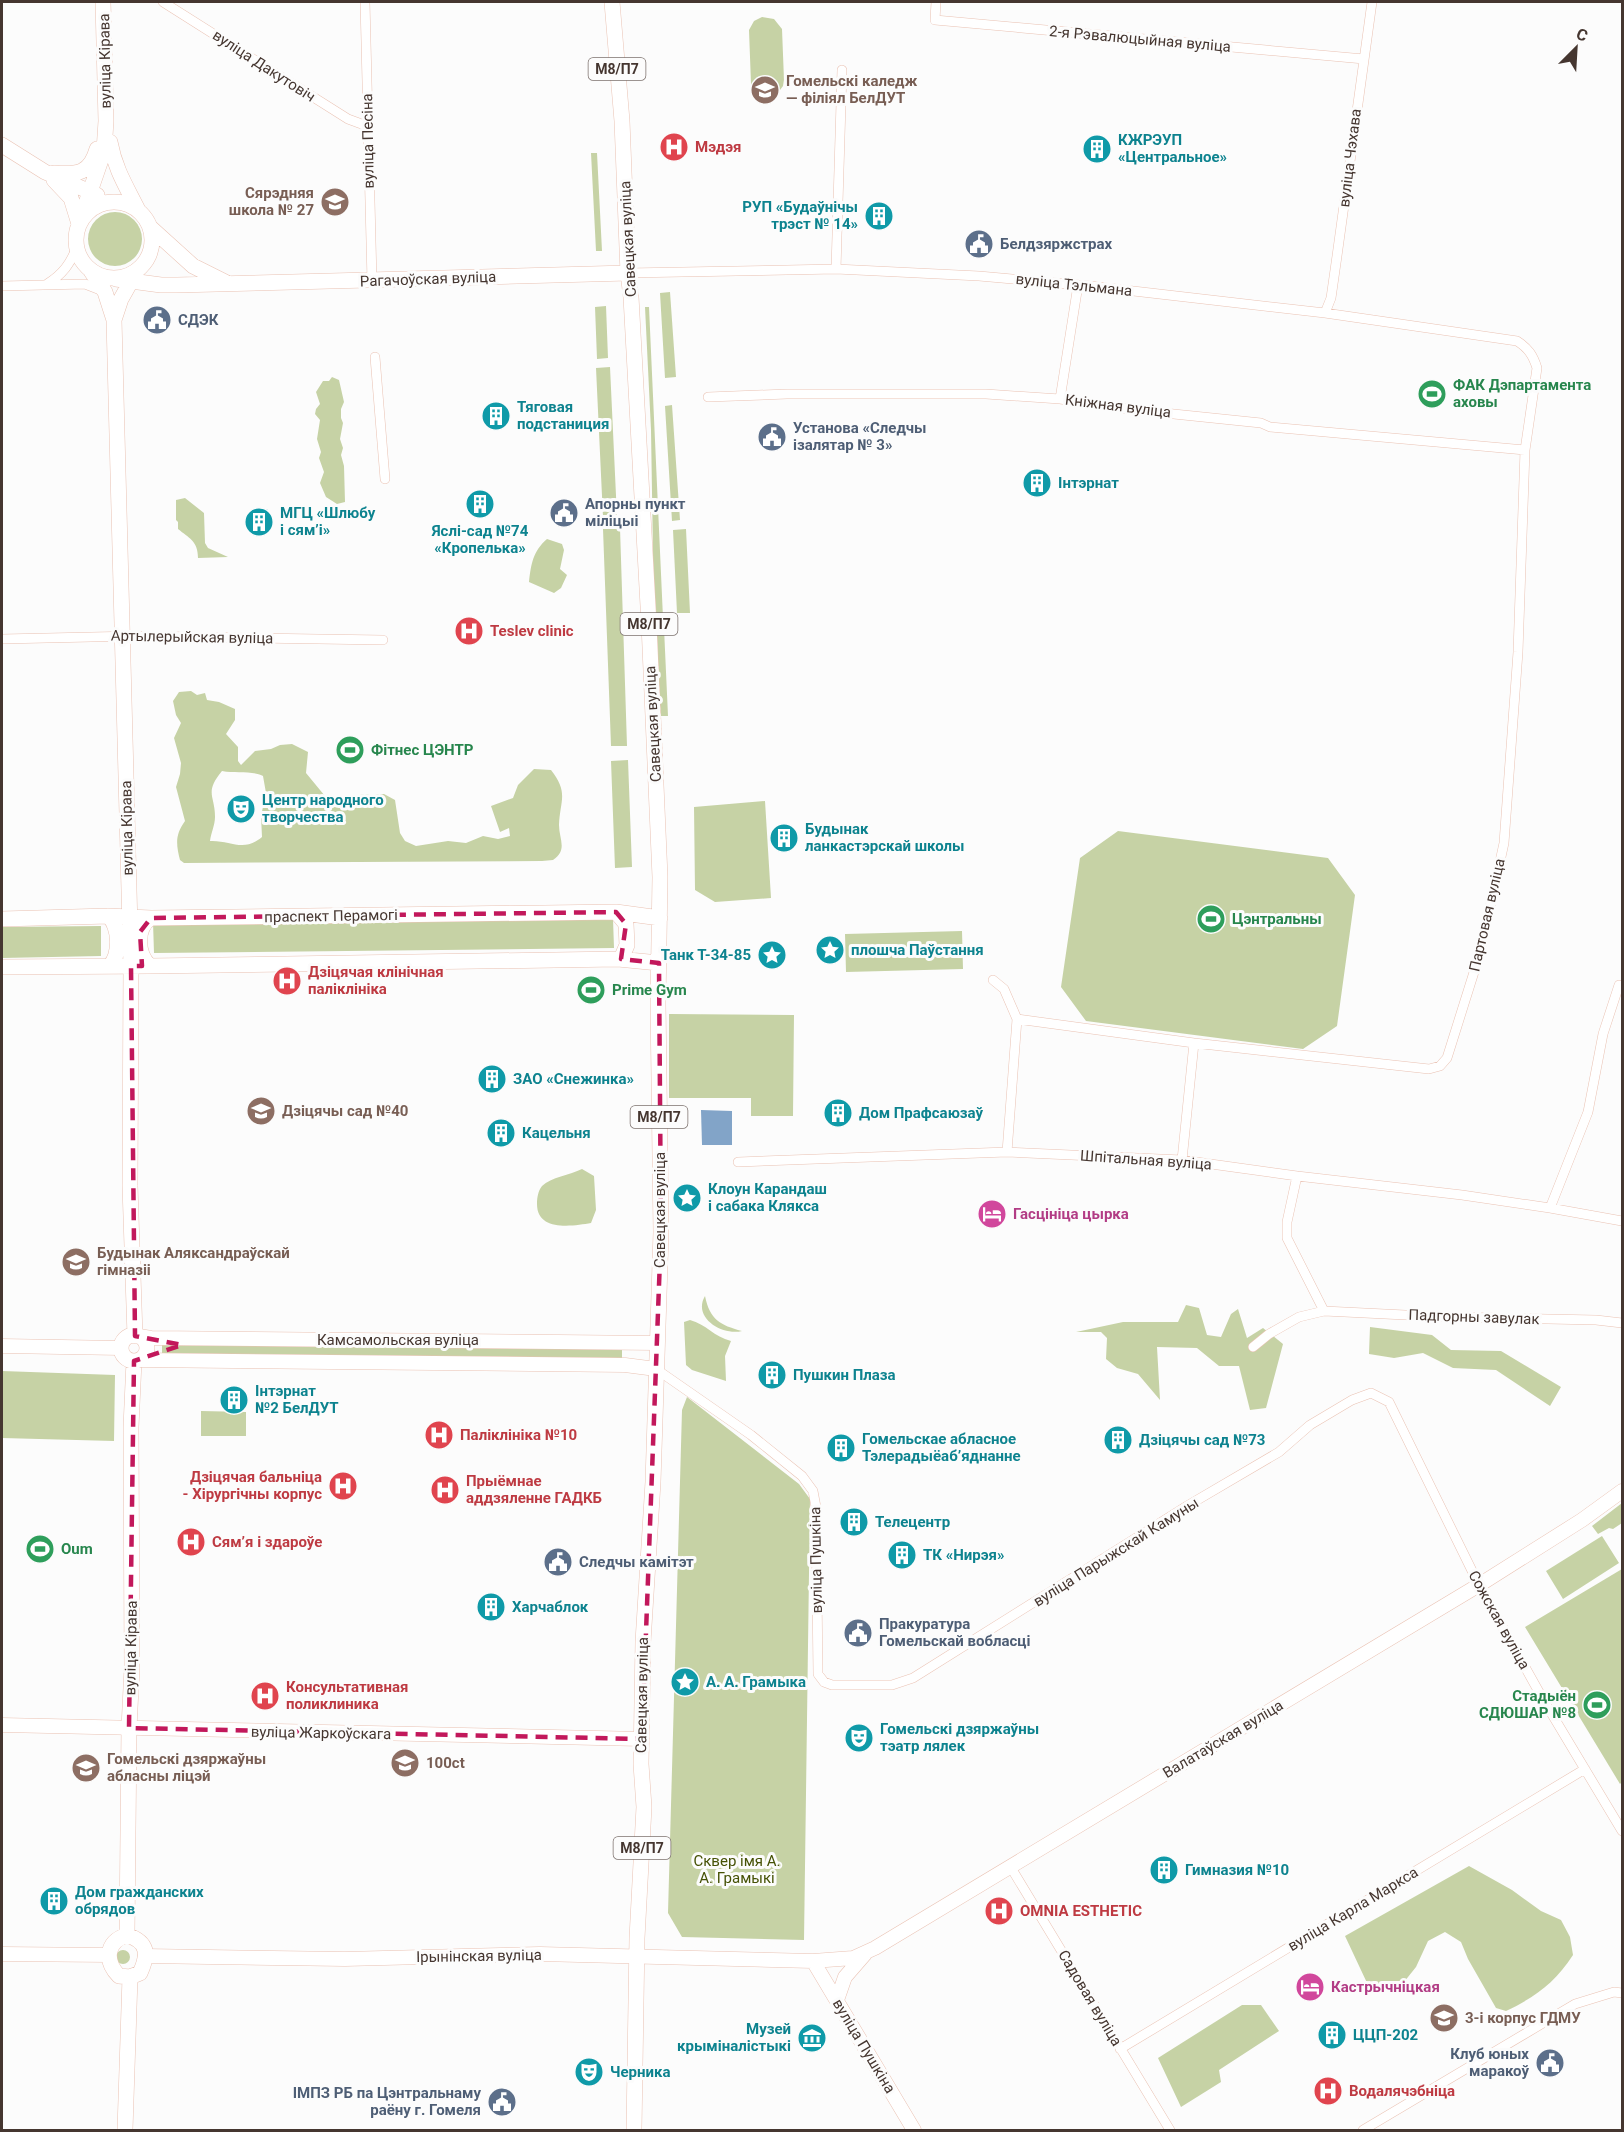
<svg xmlns="http://www.w3.org/2000/svg" width="1624" height="2132" font-family="Roboto,sans-serif">
<style>
.green{fill:#c6d2a5;fill-rule:evenodd}
.water{fill:#82a4c8}
.lines{fill:none;stroke-linecap:round;stroke-linejoin:round}
.street-casing{stroke:#eac2b3;stroke-width:10}
.secondary-casing{stroke:#eac2b3;stroke-width:15}
.primary-casing{stroke:#eac2b3;stroke-width:16}
.street{stroke:#fff;stroke-width:9}
.secondary{stroke:#fff;stroke-width:14}
.primary{stroke:#fff;stroke-width:15}
.marked{fill:none;stroke:#c2185b;stroke-width:4.5;stroke-dasharray:12 8;stroke-linejoin:round}
.labels{text-anchor:middle;dominant-baseline:central;stroke-width:6;stroke-linejoin:round;paint-order:stroke}
.shield{fill:#fcfcfc;stroke:#7c716d;stroke-width:1.5}
.shield-label{font-size:14px;font-weight:bold;fill:#453630}
.street-label{font-size:15px;fill:#453630;stroke:#fcfcfc}
.education-label{font-size:15px;font-weight:bold;fill:#785e54;stroke:#fcfcfc;text-anchor:start}
.culture-label{font-size:15px;font-weight:bold;fill:#0d838f;stroke:#fcfcfc;text-anchor:start}
.health-label{font-size:15px;font-weight:bold;fill:#be3a42;stroke:#fcfcfc;text-anchor:start}
.service-label{font-size:15px;font-weight:bold;fill:#4e5e75;stroke:#fcfcfc;text-anchor:start}
.leisure-label{font-size:15px;font-weight:bold;fill:#27864d;stroke:#fcfcfc;text-anchor:start}
.hotel-label{font-size:15px;font-weight:bold;fill:#b23c85;stroke:#fcfcfc;text-anchor:start}
.park-label{font-size:15px;fill:#465206;stroke:#fcfcfc}
</style>
<rect width="100%" height="100%" fill="#fcfcfc"/>
<path class="green" d="M762,17L774,19L782,29L784,80L783,86L777,94L765,96L756,92L751,84L749,30L754,21Z
M591,153H597L602,251H596Z
M88 239a27 27 0 1 1 54 0a27 27 0 1 1-54 0Z
M670,292L676,377L665,378L660,293Z
M606,306L608,358L597,359L595,307Z
M645,307H649L663,618L654,617L651,430Z
M610,367L617,517H603L596,368Z
M332,377L339,380L344,402L341,409V418L343,423L340,439L343,448L341,455L344,466L345,502L337,504L326,497L320,483L324,472L319,458L321,452L317,439L320,420L315,414L316,409L320,404L316,392L323,381H329Z
M672,405L680,520L672,521L665,406Z
M185,498L204,513L205,543L208,548L228,557L198,558C198,541 189,538 178,529V522L176,520V500Z
M620,528L627,746H611L603,529Z
M686,529L690,613H677L673,530Z
M547,539L562,544L564,550L560,569L567,575L561,588L554,593L529,582C531,564 533,551 547,539Z
M656,628H664L668,716H659Z
M191,691L197,695L205,693L207,700L219,702L235,709V720L226,734L238,747V761L241,765L255,751L271,749L280,745L292,744L308,752L306,773L334,807L349,795L384,794L395,800L400,833L405,841L416,846L448,841L466,843L483,836L498,839L510,836L509,828L500,832L491,806L513,798L518,785L534,769L551,770C569,793 560,800 559,825C559,839 568,850 553,860L542,861L184,863L180,860C176,844 175,835 185,821L176,787L180,774L181,763L174,738L181,723L176,715L173,701L179,692ZM222,771C236,774 251,770 263,776L266,793L261,816L262,837C243,853 231,840 210,841C211,833 215,825 215,817C215,795 204,793 222,771Z
M628,760L632,867L615,868L611,761Z
M765,801L771,898L715,902L695,890L694,807Z
M1118,831L1328,858L1355,895L1337,1026L1303,1049L1086,1021L1061,987L1080,858Z
M613,919L614,948L154,953L153,922Z
M101,926V956L2,958V927Z
M962,931L963,969L846,972L845,934Z
M669,1014L794,1015L793,1116H751V1098H669Z
M582,1169L594,1176L596,1210L591,1223C573,1226 537,1232 537,1204C537,1198 538,1191 542,1186C551,1177 570,1175 582,1169Z
M705,1296C710,1320 720,1325 742,1331C723,1336 692,1318 705,1296Z
M1186,1305L1199,1308L1207,1335L1221,1337L1231,1314L1238,1309L1247,1338L1263,1328L1283,1344L1266,1408L1250,1410L1239,1366H1219L1197,1348L1157,1347L1160,1400L1138,1374L1117,1368L1106,1359L1107,1338L1101,1332H1076L1123,1322H1178Z
M690,1320C706,1324 714,1337 731,1341L725,1356L726,1381L692,1370L686,1365L684,1322Z
M1370,1327L1432,1335L1451,1350L1501,1351L1561,1387L1550,1406L1496,1370L1453,1368L1423,1353L1394,1358L1369,1354Z
M162,1345L622,1347V1358L162,1356Z
M2,1371L115,1375L114,1441L2,1438Z
M687,1397L799,1484L810,1499L804,1940L682,1937L668,1913L682,1410Z
M201,1411L246,1412V1436H201Z
M1622,1503V1523L1613,1529L1609,1528L1598,1534L1592,1526Z
M1602,1536L1619,1563L1563,1599L1546,1571Z
M1622,1569V1782L1620,1784L1525,1627Z
M1469,1866L1512,1890L1541,1911L1561,1920L1570,1937L1573,1955C1555,1983 1535,1997 1506,2011L1496,2008L1468,1959L1461,1942L1445,1932L1428,1941L1416,1967L1404,1982L1390,1985H1368L1345,1936Z
M116 1957a7 7 0 1 1 14 0a7 7 0 1 1-14 0Z
M1242,2005H1261L1279,2031L1219,2070L1221,2082L1181,2107L1158,2058Z"/>
<path class="water" d="M701,1110L732,1111V1145H702Z"/>
<g class="lines">
<g class="street-casing">
<path id="street" d="M163,2L348,119L367,126
M365,2L372,281
M936,2L935,20L1364,59
M836,269L842,70
M628,273L836,269L979,276L1090,286L1325,313L1517,341C1528,348 1533,355 1537,368L1525,450L1518,652L1504,843L1480,953L1447,1058L1440,1066L1429,1069L1194,1043L1017,1019
M47,284C63,274 70,264 77,247
M2,286L85,284L103,291
M1325,313L1331,298L1337,256L1372,2
M375,357L385,479
M708,397L787,394H986L1060,399L1135,410L1261,423L1270,427L1525,450
M1060,399L1078,285
M2,639L136,636L383,640
M993,980L1004,989L1017,1019
M1007,1152L1017,1019
M1182,1160L1194,1043
M738,1162L1007,1152L1182,1160L1297,1176L1462,1195L1550,1208L1622,1221
M1297,1176L1287,1222V1238L1324,1311
M1550,1208L1588,1112L1603,1034L1619,985
M1253,1347L1269,1334L1299,1317L1324,1311L1446,1317L1596,1320L1622,1323
M656,1369L751,1435L802,1476L813,1491L816,1507L818,1674L824,1682L832,1685H892L913,1678L1187,1506L1279,1452L1310,1425L1352,1400L1371,1393L1389,1402L1479,1585L1544,1701L1622,1831
M1010,1866L1170,2130
M1120,2049L1585,1769
M1363,2130L1575,2004L1614,1992L1622,1993"/>
</g>
<g class="secondary-casing">
<path id="secondary" d="M139,1336L151,1338L657,1343
M2,1346L121,1348
M139,1360L625,1365L656,1369
M2,1725L642,1739
M2,1954L109,1955
M145,1956L345,1959L540,1954L813,1961L853,1958L875,1948L1479,1585L1582,1520L1622,1491
M813,1961L914,2130
M837,2000L845,1977L865,1954"/>
</g>
<g class="primary-casing">
<path id="primary" d="M612,2L622,121L628,273L631,297L649,624L660,877L658,1003L661,1232L653,1482L643,1642L641,1764L644,1807L637,1938L634,2130
M110,142C115,169 126,186 138,210
M2,145L45,172L97,195
M54,173C77,175 90,174 97,149
M54,180L71,198L79,224
M76 240a38 38 0 1 1 76 0a38 38 0 1 1-76 0Z
M81,218L104,151L106,121L103,2
M151,228L193,266L225,282
M91,271L105,292L114,320L131,966L130,1186L135,1336
M116,279L161,285H177L628,273
M114,320L121,299L135,274
M616,912L626,924L627,945L621,959
M108,916C120,925 121,957 109,966
M2,919L108,916L151,918L616,912L660,918
M150,966C137,955 135,928 151,918
M2,967L150,966L618,959L659,963
M121 1348a13 13 0 1 1 26 0a13 13 0 1 1-26 0Z
M127,1935L129,1728L132,1668L131,1427L134,1361
M127,1935C148,1942 149,1954 140,1973L130,1977L119,1976C105,1962 105,1942 127,1935Z
M125,2130L130,1977"/>
</g>
<use href="#street" class="street"/>
<use href="#secondary" class="secondary"/>
<use href="#primary" class="primary"/>
</g>
<path class="marked" d="M616,912L626,924L621,959L659,963L661,1232L642,1739L129,1728L134,1361L182,1345L135,1336L131,966H142L140,932L151,918Z"/>
<defs>
<g id="university-disc" transform="scale(1.5)"><circle r="9.5" fill="#8d6e63" stroke="#fcfcfc"/><path d="M0-5L7-2L0 1L-7-2ZM-4 1L0 2.5L4 1V4Q0 6-4 4Z" fill="#fff"/></g>
<g id="hospital-disc" transform="scale(1.5)"><circle r="9.5" fill="#e0444e" stroke="#fcfcfc"/><path d="M-5-5h3v3.5h4V-5h3V5h-3V1.5h-4V5h-3Z" fill="#fff"/></g>
<g id="building-disc" transform="scale(1.5)"><circle r="9.5" fill="#0f9aa8" stroke="#fcfcfc"/><path d="M-4-6H4V6H1V3H-1V6H-4ZM-2.5-4.3h1.7v1.8h-1.7ZM.8-4.3h1.7v1.8H.8ZM-2.5-1h1.7V.8h-1.7ZM.8-1h1.7V.8H.8Z" fill="#fff"/></g>
<g id="school-disc" transform="scale(1.5)"><circle r="9.5" fill="#8d6e63" stroke="#fcfcfc"/><path d="M0-5L7-2L0 1L-7-2ZM-4 1L0 2.5L4 1V4Q0 6-4 4Z" fill="#fff"/></g>
<g id="civic-disc" transform="scale(1.5)"><circle r="9.5" fill="#5c6f8a" stroke="#fcfcfc"/><path d="M-.6-6.5H3V-4.5H.6V-3L4-1V1h2V6H-6V1h2V-1L-.6-3ZM-1.2 2.5V6h2.4V2.5Z" fill="#fff"/></g>
<g id="stadium-disc" transform="scale(1.5)"><circle r="9.5" fill="#2e9e5b" stroke="#fcfcfc"/><path d="M0-5a6.5 5 0 1 0 0 10a6.5 5 0 1 0 0-10ZM-3.5-1.8h7v3.6h-7Z" fill="#fff"/></g>
<g id="theatre-disc" transform="scale(1.5)"><circle r="9.5" fill="#0f9aa8" stroke="#fcfcfc"/><path d="M-5-5.5Q0-4 5-5.5V0Q5 5 0 6Q-5 5-5 0ZM-3.3-2.5H-1v1.5H-3.3ZM1-2.5H3.3v1.5H1ZM-2.8 1Q0 5.5 2.8 1Z" fill="#fff"/></g>
<g id="sight-disc" transform="scale(1.5)"><circle r="9.5" fill="#0f9aa8" stroke="#fcfcfc"/><path d="M0-6L1.8-2.2L6-1.7L2.9 1.2L3.7 5.4L0 3.3L-3.7 5.4L-2.9 1.2L-6-1.7L-1.8-2.2Z" fill="#fff"/></g>
<g id="hotel-disc" transform="scale(1.5)"><circle r="9.5" fill="#d1479c" stroke="#fcfcfc"/><path d="M-6-4.5h1.5V1H6V5H4.5V3h-9V5H-6ZM-4 0a1.8 1.8 0 1 1 3.6 0ZM.5 0V-2.5h3Q6-2.5 6 0Z" fill="#fff"/></g>
<g id="museum-disc" transform="scale(1.5)"><circle r="9.5" fill="#0f9aa8" stroke="#fcfcfc"/><path d="M0-6L6-3V-2H-6V-3ZM-5-1h2V3h-2ZM-1-1h2V3h-2ZM3-1h2V3H3ZM-6 4H6V6H-6Z" fill="#fff"/></g>
</defs>
<g fill-rule="evenodd">
<use href="#university-disc" x="765" y="90"/>
<use href="#hospital-disc" x="674" y="147"/>
<use href="#building-disc" x="1097" y="149"/>
<use href="#school-disc" x="335" y="202"/>
<use href="#building-disc" x="879" y="216"/>
<use href="#civic-disc" x="979" y="244"/>
<use href="#civic-disc" x="157" y="320"/>
<use href="#stadium-disc" x="1432" y="394"/>
<use href="#building-disc" x="496" y="416"/>
<use href="#civic-disc" x="772" y="437"/>
<use href="#building-disc" x="1037" y="483"/>
<use href="#building-disc" x="480" y="504"/>
<use href="#civic-disc" x="564" y="513"/>
<use href="#building-disc" x="259" y="522"/>
<use href="#hospital-disc" x="469" y="631"/>
<use href="#stadium-disc" x="350" y="750"/>
<use href="#theatre-disc" x="241" y="809"/>
<use href="#building-disc" x="784" y="838"/>
<use href="#stadium-disc" x="1211" y="919"/>
<use href="#sight-disc" x="830" y="950"/>
<use href="#sight-disc" x="772" y="955"/>
<use href="#hospital-disc" x="287" y="981"/>
<use href="#stadium-disc" x="591" y="990"/>
<use href="#building-disc" x="492" y="1079"/>
<use href="#school-disc" x="261" y="1111"/>
<use href="#building-disc" x="838" y="1113"/>
<use href="#building-disc" x="501" y="1133"/>
<use href="#sight-disc" x="687" y="1198"/>
<use href="#hotel-disc" x="992" y="1214"/>
<use href="#university-disc" x="76" y="1262"/>
<use href="#building-disc" x="772" y="1375"/>
<use href="#building-disc" x="234" y="1400"/>
<use href="#hospital-disc" x="439" y="1435"/>
<use href="#building-disc" x="1118" y="1440"/>
<use href="#building-disc" x="841" y="1448"/>
<use href="#hospital-disc" x="343" y="1486"/>
<use href="#hospital-disc" x="445" y="1490"/>
<use href="#building-disc" x="854" y="1522"/>
<use href="#hospital-disc" x="191" y="1542"/>
<use href="#stadium-disc" x="40" y="1549"/>
<use href="#building-disc" x="902" y="1555"/>
<use href="#civic-disc" x="558" y="1562"/>
<use href="#building-disc" x="491" y="1607"/>
<use href="#civic-disc" x="858" y="1633"/>
<use href="#sight-disc" x="685" y="1682"/>
<use href="#hospital-disc" x="265" y="1696"/>
<use href="#stadium-disc" x="1597" y="1705"/>
<use href="#theatre-disc" x="859" y="1738"/>
<use href="#school-disc" x="405" y="1763"/>
<use href="#school-disc" x="86" y="1768"/>
<use href="#building-disc" x="1164" y="1870"/>
<use href="#building-disc" x="54" y="1901"/>
<use href="#hospital-disc" x="999" y="1911"/>
<use href="#hotel-disc" x="1310" y="1987"/>
<use href="#university-disc" x="1444" y="2018"/>
<use href="#building-disc" x="1332" y="2035"/>
<use href="#museum-disc" x="812" y="2038"/>
<use href="#civic-disc" x="1550" y="2063"/>
<use href="#theatre-disc" x="589" y="2072"/>
<use href="#hospital-disc" x="1328" y="2091"/>
<use href="#civic-disc" x="502" y="2102"/>
</g>
<g class="labels">
<g class="shield">
<rect x="588.5" y="58" width="57" height="22" rx="4.5"/>
<rect x="620.5" y="613" width="57" height="22" rx="4.5"/>
<rect x="630.5" y="1106" width="57" height="22" rx="4.5"/>
<rect x="613.5" y="1837" width="57" height="22" rx="4.5"/>
</g>
<g class="shield-label">
<text x="617" y="69">М8/П7</text>
<text x="649" y="624">М8/П7</text>
<text x="659" y="1117">М8/П7</text>
<text x="642" y="1848">М8/П7</text>
</g>
<g class="street-label">
<text transform="translate(1140 39) rotate(5)">2-я Рэвалюцыйная вуліца</text>
<text transform="translate(105 61) rotate(-91)">вуліца Кірава</text>
<text transform="translate(264 66) rotate(33)">вуліца Дакутовіч</text>
<text transform="translate(368 141) rotate(-91)">вуліца Песіна</text>
<text transform="translate(1350 158) rotate(-83)">вуліца Чэхава</text>
<text transform="translate(628 239) rotate(-93)">Савецкая вуліца</text>
<text transform="translate(428 279) rotate(-2)">Рагачоўская вуліца</text>
<text transform="translate(1074 285) rotate(6)">вуліца Тэльмана</text>
<text transform="translate(1118 406) rotate(7)">Кніжная вуліца</text>
<text transform="translate(192 637) rotate(1)">Артылерыйская вуліца</text>
<text transform="translate(653 724) rotate(-93)">Савецкая вуліца</text>
<text transform="translate(127 828) rotate(-91)">вуліца Кірава</text>
<text transform="translate(1487 915) rotate(-77)">Партовая вуліца</text>
<text transform="translate(331 916) rotate(-1)">праспект Перамогі</text>
<text transform="translate(1146 1160) rotate(4)">Шпітальная вуліца</text>
<text transform="translate(660 1210) rotate(-90)">Савецкая вуліца</text>
<text transform="translate(1474 1317) rotate(2)">Падгорны завулак</text>
<text x="398" y="1340">Камсамольская вуліца</text>
<text transform="translate(1116 1552) rotate(-32)">вуліца Парыжскай Камуны</text>
<text transform="translate(816 1560) rotate(-91)">вуліца Пушкіна</text>
<text transform="translate(1499 1620) rotate(61)">Сожская вуліца</text>
<text transform="translate(131 1648) rotate(-89)">вуліца Кірава</text>
<text transform="translate(642 1695) rotate(-89)">Савецкая вуліца</text>
<text transform="translate(321 1733) rotate(1)">вуліца Жаркоўскага</text>
<text transform="translate(1223 1739) rotate(-31)">Валатаўская вуліца</text>
<text transform="translate(1353 1909) rotate(-31)">вуліца Карла Маркса</text>
<text transform="translate(479 1956) rotate(-1)">Ірынінская вуліца</text>
<text transform="translate(1090 1998) rotate(59)">Садовая вуліца</text>
<text transform="translate(864 2046) rotate(59)">вуліца Пушкіна</text>
</g>
<g class="education-label">
<text x="786" y="81">Гомельскі каледж<tspan x="786" dy="17">— філіял БелДУТ</tspan></text>
<text x="314" y="193" text-anchor="end">Сярэдняя<tspan x="314" dy="17">школа № 27</tspan></text>
<text x="282" y="1111">Дзіцячы сад №40</text>
<text x="97" y="1253">Будынак Аляксандраўскай<tspan x="97" dy="17">гімназіі</tspan></text>
<text x="107" y="1759">Гомельскі дзяржаўны<tspan x="107" dy="17">абласны ліцэй</tspan></text>
<text x="426" y="1763">100ct</text>
<text x="1465" y="2018">3-і корпус ГДМУ</text>
</g>
<g class="culture-label">
<text x="1118" y="140">КЖРЭУП<tspan x="1118" dy="17">«Центральное»</tspan></text>
<text x="858" y="207" text-anchor="end">РУП «Будаўнічы<tspan x="858" dy="17">трэст № 14»</tspan></text>
<text x="517" y="407">Тяговая<tspan x="517" dy="17">подстаниция</tspan></text>
<text x="1058" y="483">Інтэрнат</text>
<text x="280" y="513">МГЦ «Шлюбу<tspan x="280" dy="17">і сямʼі»</tspan></text>
<text x="480" y="531" text-anchor="middle">Яслі-сад №74<tspan x="480" dy="17">«Кропелька»</tspan></text>
<text x="262" y="800">Центр народного<tspan x="262" dy="17">творчества</tspan></text>
<text x="805" y="829">Будынак<tspan x="805" dy="17">ланкастэрскай школы</tspan></text>
<text x="851" y="950">плошча Паўстання</text>
<text x="751" y="955" text-anchor="end">Танк Т-34-85</text>
<text x="513" y="1079">ЗАО «Снежинка»</text>
<text x="859" y="1113">Дом Прафсаюзаў</text>
<text x="522" y="1133">Кацельня</text>
<text x="708" y="1189">Клоун Карандаш<tspan x="708" dy="17">і сабака Клякса</tspan></text>
<text x="793" y="1375">Пушкин Плаза</text>
<text x="255" y="1391">Інтэрнат<tspan x="255" dy="17">№2 БелДУТ</tspan></text>
<text x="862" y="1439">Гомельскае абласное<tspan x="862" dy="17">Тэлерадыёабʼяднанне</tspan></text>
<text x="1139" y="1440">Дзіцячы сад №73</text>
<text x="875" y="1522">Телецентр</text>
<text x="923" y="1555">ТК «Нирэя»</text>
<text x="512" y="1607">Харчаблок</text>
<text x="706" y="1682">А. А. Грамыка</text>
<text x="880" y="1729">Гомельскі дзяржаўны<tspan x="880" dy="17">тэатр лялек</tspan></text>
<text x="1185" y="1870">Гимназия №10</text>
<text x="75" y="1892">Дом гражданских<tspan x="75" dy="17">обрядов</tspan></text>
<text x="791" y="2029" text-anchor="end">Музей<tspan x="791" dy="17">крыміналістыкі</tspan></text>
<text x="1353" y="2035">ЦЦП-202</text>
<text x="610" y="2072">Черника</text>
</g>
<g class="health-label">
<text x="695" y="147">Мэдэя</text>
<text x="490" y="631">Teslev clinic</text>
<text x="308" y="972">Дзіцячая клінічная<tspan x="308" dy="17">паліклініка</tspan></text>
<text x="460" y="1435">Паліклініка №10</text>
<text x="322" y="1477" text-anchor="end">Дзіцячая бальніца<tspan x="322" dy="17">- Хірургічны корпус</tspan></text>
<text x="466" y="1481">Прыёмнае<tspan x="466" dy="17">аддзяленне ГАДКБ</tspan></text>
<text x="212" y="1542">Сямʼя і здароўе</text>
<text x="286" y="1687">Консультативная<tspan x="286" dy="17">поликлиника</tspan></text>
<text x="1020" y="1911">OMNIA ESTHETIC</text>
<text x="1349" y="2091">Водалячэбніца</text>
</g>
<g class="service-label">
<text x="1000" y="244">Белдзяржстрах</text>
<text x="178" y="320">СДЭК</text>
<text x="793" y="428">Установа «Следчы<tspan x="793" dy="17">ізалятар № 3»</tspan></text>
<text x="585" y="504">Апорны пункт<tspan x="585" dy="17">міліцыі</tspan></text>
<text x="579" y="1562">Следчы камітэт</text>
<text x="879" y="1624">Пракуратура<tspan x="879" dy="17">Гомельскай вобласці</tspan></text>
<text x="1529" y="2054" text-anchor="end">Клуб юных<tspan x="1529" dy="17">маракоў</tspan></text>
<text x="481" y="2093" text-anchor="end">ІМПЗ РБ па Цэнтральнаму<tspan x="481" dy="17">раёну г. Гомеля</tspan></text>
</g>
<g class="leisure-label">
<text x="1453" y="385">ФАК Дэпартамента<tspan x="1453" dy="17">аховы</tspan></text>
<text x="371" y="750">Фітнес ЦЭНТР</text>
<text x="1232" y="919">Цэнтральны</text>
<text x="612" y="990">Prime Gym</text>
<text x="61" y="1549">Oum</text>
<text x="1576" y="1696" text-anchor="end">Стадыён<tspan x="1576" dy="17">СДЮШАР №8</tspan></text>
</g>
<g class="hotel-label">
<text x="1013" y="1214">Гасцініца цырка</text>
<text x="1331" y="1987">Кастрычніцкая</text>
</g>
<g class="park-label">
<text x="737" y="1861">Сквер імя А.<tspan x="737" dy="17">А. Грамыкі</tspan></text>
</g>
</g>
<rect width="1624" height="2132" fill="none" stroke="#453630" stroke-width="6"/>
<g transform="translate(1576 48) rotate(24)" stroke="#fcfcfc" stroke-width="4.5" paint-order="stroke">
<path d="M0-4.5L10 22L0 15L-10 22Z" fill="#453630"/>
<text y="-9" font-size="16" font-weight="bold" text-anchor="middle" fill="#453630">С</text>
</g>
</svg>
